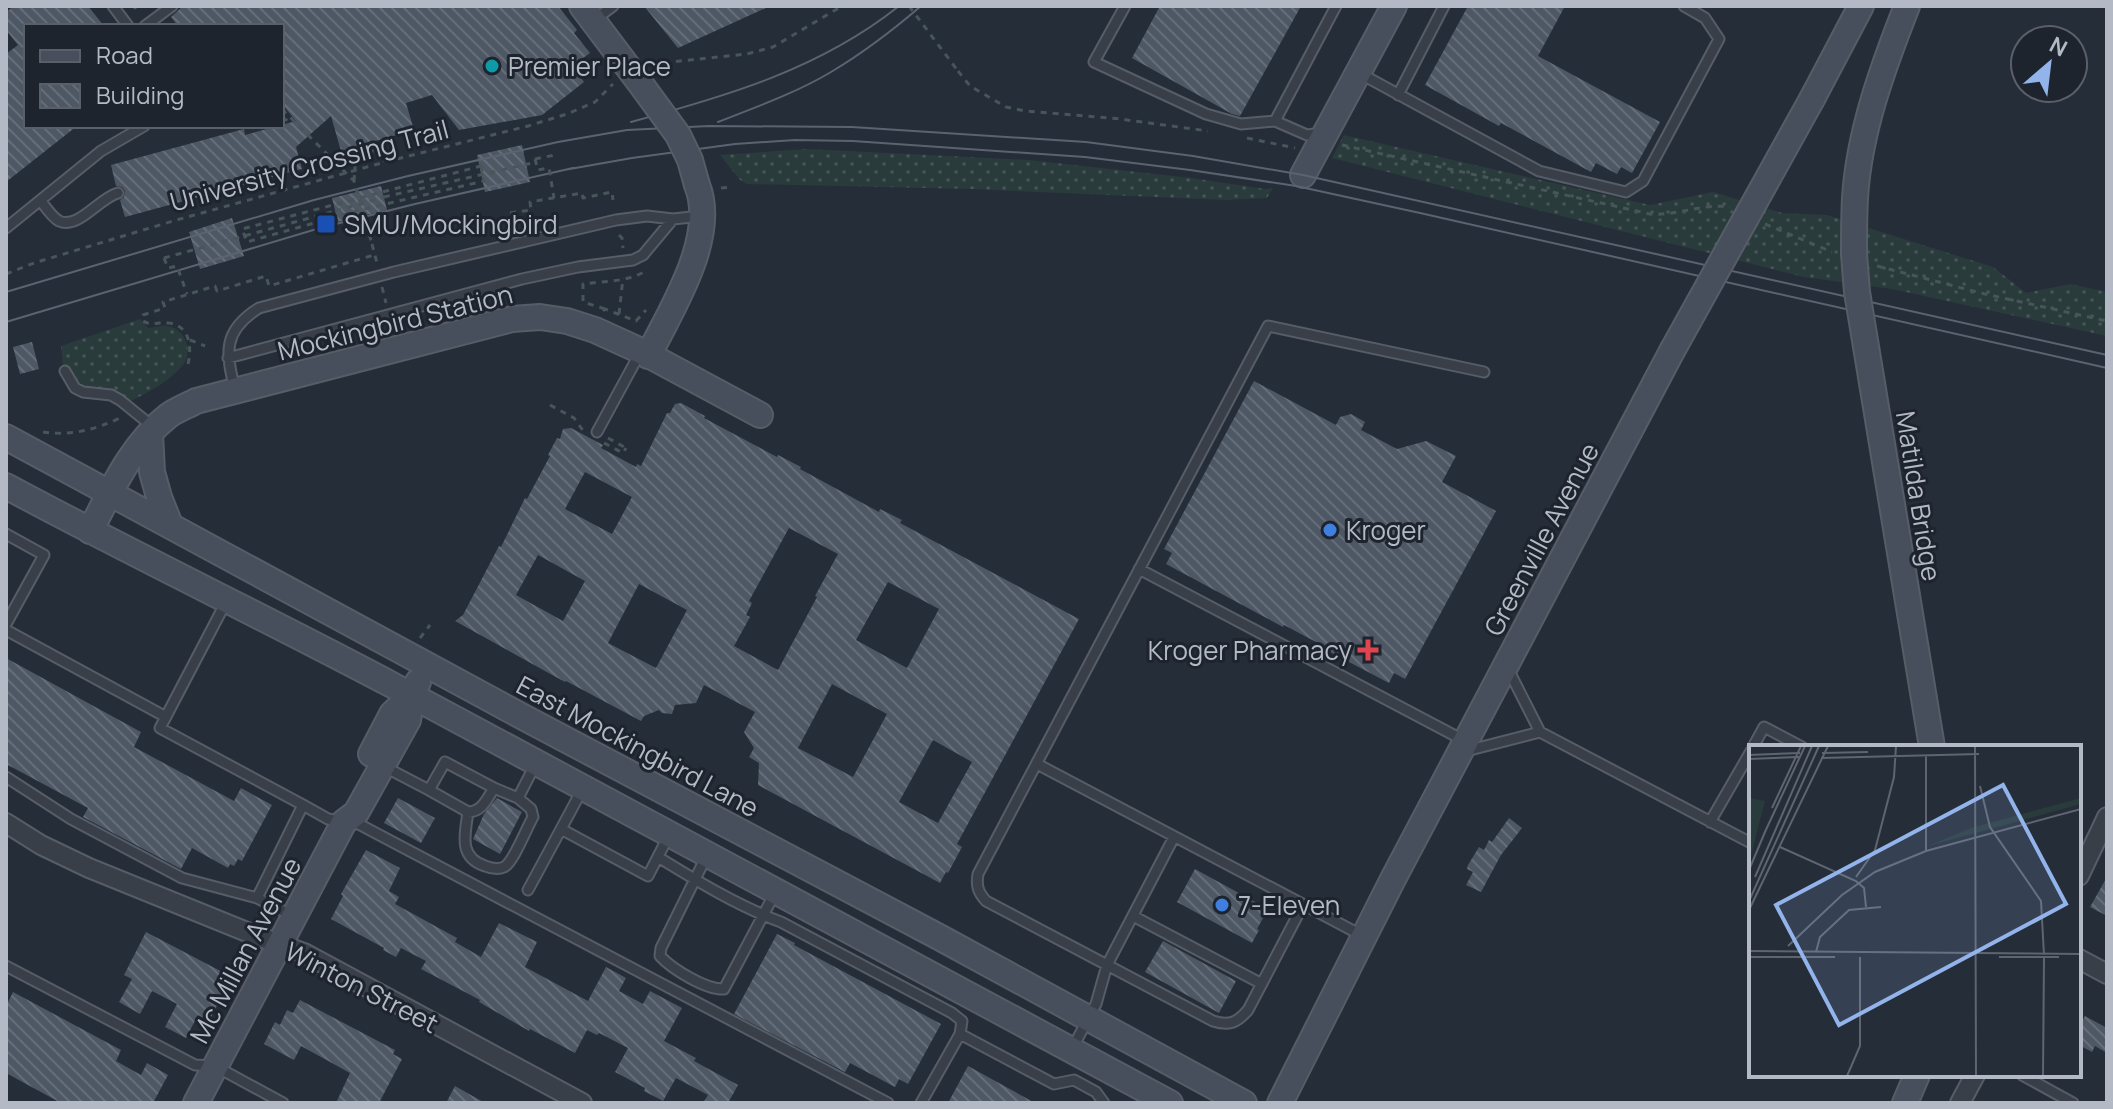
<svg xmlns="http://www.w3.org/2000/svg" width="2113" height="1109" font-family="Manrope,sans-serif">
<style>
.grass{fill:url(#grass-dots)}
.building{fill:url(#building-back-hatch);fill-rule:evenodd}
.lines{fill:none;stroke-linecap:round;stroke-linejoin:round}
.lane-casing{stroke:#575d67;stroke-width:13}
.street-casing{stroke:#575d67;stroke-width:22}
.secondary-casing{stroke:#575d67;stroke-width:28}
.path{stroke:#475659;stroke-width:3;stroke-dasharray:6 6;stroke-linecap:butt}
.lane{stroke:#393f49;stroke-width:9}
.street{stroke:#393f49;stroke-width:18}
.secondary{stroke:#474e5c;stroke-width:24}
.tram{stroke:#5b6370;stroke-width:2}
.secondary-bridge-casing{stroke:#575d67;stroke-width:28;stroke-linecap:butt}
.path-bridge{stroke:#475659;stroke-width:3;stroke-dasharray:6 6;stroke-linecap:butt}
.secondary-bridge{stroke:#474e5c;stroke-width:24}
.culture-dot{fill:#0f9aa8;stroke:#1e242e;stroke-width:3}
.transit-dot{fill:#1a4fb4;stroke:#1e242e;stroke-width:3}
.shop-dot{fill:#3f7fe0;stroke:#1e242e;stroke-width:3}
.health-dot{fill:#e0444e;stroke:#1e242e;stroke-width:3}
.labels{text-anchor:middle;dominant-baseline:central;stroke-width:6;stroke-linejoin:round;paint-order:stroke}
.poi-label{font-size:26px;fill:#b4bac5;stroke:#1e242e;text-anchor:start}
.street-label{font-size:26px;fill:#b4bac5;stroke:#1e242e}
.inset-road{fill:none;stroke:#5e6571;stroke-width:2}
.view{fill:#93b3eb;fill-opacity:0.15;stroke:#93b3eb;stroke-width:4}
.inset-edge{fill:none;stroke:#b4bac5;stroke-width:4}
</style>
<defs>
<pattern id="grass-dots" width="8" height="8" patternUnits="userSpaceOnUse" patternTransform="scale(2)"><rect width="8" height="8" fill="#2a3b3c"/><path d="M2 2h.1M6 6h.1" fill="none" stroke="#465557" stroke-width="1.8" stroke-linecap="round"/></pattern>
<pattern id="building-back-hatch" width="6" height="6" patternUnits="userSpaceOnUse" patternTransform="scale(2)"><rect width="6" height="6" fill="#4e5764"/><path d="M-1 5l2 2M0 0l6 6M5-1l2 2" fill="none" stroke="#656d79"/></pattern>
</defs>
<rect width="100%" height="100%" fill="#252d39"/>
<path class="grass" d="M1344,135L1650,205L1713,192L1782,213L1827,215L1993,267L2026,293L2070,284L2107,292V336L1892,289L1804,277L1332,158Z
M807,149L1029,160L1191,178L1265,189L1273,188L1267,198L1225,200L971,189L747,184L740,180L720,155Z
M140,319L148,328C154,328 161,325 167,326C185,328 194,351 183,365C170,381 149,392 131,401L111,391L85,388L79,385L70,377L63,366L61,346Z"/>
<path class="building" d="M14,6H88L104,26H26V126H77L6,182V54L18,45L6,30V12Z
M183,6H558L577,30L574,33L590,53L572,66L584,82L542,115L459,130L432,95L406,103L414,130L341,151L331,116L296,147L302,169L125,217L120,200L124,197L125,191L122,187L116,186L111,165L244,129L245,135L296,121L282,104V26H178L171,17Z
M644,6H770L678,48Z
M1160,6H1301L1240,116L1232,114L1132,58Z
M1468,6H1565L1538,56L1660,122L1632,173L1621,167L1617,174L1596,163L1591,172L1501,123L1499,126L1425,85Z
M522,145L530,182L485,192L477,155Z
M381,186L387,210L338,222L332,198Z
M232,218L244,256L200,269L189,232Z
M32,342L39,369L20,374L13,347Z
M1254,381L1336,425L1340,417L1351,414L1365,422L1361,430L1397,449L1426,441L1456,456L1442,482L1496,511L1405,679L1394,673L1389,683L1330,652L1331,650L1284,625L1283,627L1166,564L1172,553L1164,549Z
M681,403L705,416L704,418L777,457L778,455L801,467L800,469L879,512L880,509L902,520L900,523L1079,619L957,844L962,847L948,873L946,872L940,883L758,785L759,763L749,757L754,748L744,732L755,712L704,685L696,703L675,705L672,714L662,713L659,710L644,716L641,721L566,681L565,682L545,671L455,621L463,615L499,546L501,547L525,498L527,499L550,456L548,455L557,438L560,439L563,429L571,428L603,445L601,448L636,467L637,464L641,466L667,413H670L675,404ZM585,472L632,497L612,534L565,509ZM789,528L838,554L815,596L817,597L778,670L734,646L750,617L746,615L752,603L749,601ZM538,555L585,581L563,621L516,595ZM888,582L939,609L907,668L856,640ZM639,584L687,610L656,668L608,643ZM832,684L887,714L853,777L798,748ZM933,740L972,762L938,823L899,802Z
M6,658L141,732L134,747L234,801L241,788L272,805L242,861L238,859L234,866L230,864L228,868L192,848L181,869L83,817L88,808L6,764Z
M398,798L435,818L421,843L384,823Z
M497,798L522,812L500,854L473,839L484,814Z
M1509,818L1522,828L1501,855L1481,892L1466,885L1473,872L1467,869L1468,865L1479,847L1484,850L1489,840L1492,842Z
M366,850L400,868L389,891L399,897L395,904L457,938L455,942L481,957L499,923L537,942L525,967L588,1001L606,967L626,978L619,991L643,1004L650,991L682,1008L664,1041L696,1058L694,1061L738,1085L728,1103H703L708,1095L676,1078L663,1101L644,1091L645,1088L615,1072L628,1048L599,1033L597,1035L587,1030L575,1053L530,1029L529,1031L479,1002L480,1000L421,969L426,961L401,948L396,957L383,950L384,948L331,919L343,896L341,894Z
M1195,869L1268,909L1257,929L1259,930L1252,943L1177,902Z
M2107,877V916L2090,907Z
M146,932L232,977L209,1021L198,1015L186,1038L165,1027L177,1004L152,991L140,1014L119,1002L132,979L124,975Z
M777,934L795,943L794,945L941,1024L908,1084L899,1079L895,1087L850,1063L845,1072L734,1014Z
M1163,941L1236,981L1219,1013L1145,972Z
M13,992L121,1050L116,1061L141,1075L147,1063L168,1075L153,1103H61L6,1073V1006Z
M300,1000L395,1050L393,1054L402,1059L379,1103H336L350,1073L301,1046L294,1060L264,1044L275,1022L280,1025L287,1010L293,1013Z
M2085,1016L2107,1028V1053L2095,1046L2092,1052L2079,1045V1026Z
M968,1066L1035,1103H948Z
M455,1086L485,1103H446Z"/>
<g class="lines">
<g class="lane-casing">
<path id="lane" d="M113,6L128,26
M1125,6L1094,62L1206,114L1241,124L1275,121L1307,135L1323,133
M593,21L613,6
M145,26L172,6
M1361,74L1539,171L1626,192L1643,181L1719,39L1705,18L1684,6
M1398,95L1444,6
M1275,121L1336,6
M41,201C46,208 52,217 59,221C78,230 99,198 118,193
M6,228L101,151L144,126
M228,358L522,279L578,267L633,260L643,255L673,219
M65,371L75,388L83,392L111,395L120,400L152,426
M235,390C226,353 222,331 259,308L394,272L616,220L647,216L673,219L701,216
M597,432L641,351
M6,534L44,555L6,624
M1139,569L1465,741
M6,630L166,717
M1508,669L1540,732L1751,843
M1753,747L1764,727L1802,747
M1466,751L1540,732
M1037,764L1363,936
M383,766L429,790L445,762L494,788L518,798L536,763
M6,777L71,819L182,878L257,898L303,805L160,728L226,602
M583,788L561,829L648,876L669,835
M429,790L468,812C482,812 487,799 494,788
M303,805L328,819L344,822
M468,812C465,834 458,857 485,866C490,868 498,870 504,867C513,863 527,827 533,817L531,809L518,798
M351,820L888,1103
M1710,822L1751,751
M707,855L661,948L660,956C672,969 706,990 724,989L776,891
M658,857C697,881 738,906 781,922L952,1013L962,1021L960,1034L1054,1084L1074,1080L1096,1092L1104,1103
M528,890L561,829
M257,898L293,916
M1303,905L1248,1010C1237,1023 1229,1026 1213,1021L986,901C978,892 976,886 978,874L1268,326L1484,372
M1133,916L1262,984
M6,966L195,1065L215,1066L283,1103
M1072,1049L1096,1004L1107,965L1174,837
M2022,1075L2073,1103
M921,1103L960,1034"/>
</g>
<g class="street-casing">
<path id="street" d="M6,823L41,845L89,868L252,934L304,953L582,1103
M2079,876L2107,817
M2079,959L2107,974
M1960,1103L1975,1075"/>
</g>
<g class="secondary-casing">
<path id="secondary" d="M582,6L637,79
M1812,99L1861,6
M1303,175L1394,6
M1854,254C1854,236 1854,217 1855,198C1859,132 1883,67 1907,6
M648,356C671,310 718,237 697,185
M150,434L152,472L159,497L170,525
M6,437L525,718L939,937L1244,1103
M6,486C134,555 266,618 394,686C654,823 911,965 1170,1103
M90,531C111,491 131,445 168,416C176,410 187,406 196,401L512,319L540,317L567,321L595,330L641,351L760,415
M371,754L392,714L412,695
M196,1103L344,822L356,813L408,720L412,695L418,682
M1280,1103L1393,879L1672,351
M1905,1103L1917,1075"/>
</g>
<path class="path" d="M134,6L135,8L137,6
M652,64L747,54L773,47L842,6
M958,71L970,86L1006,107L1025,111L1120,119L1208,131
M282,109L334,161
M282,118L293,123
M1247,138L1295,148
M1342,145L1650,214C1677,216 1703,203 1730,207
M356,155L381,149L385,162
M535,159L555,155
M481,166L484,181L360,210L247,242L242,229Z
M721,188L733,187
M384,197L532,163
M510,224L509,213L531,210L530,202L582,193L583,198L612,192L613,200
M1765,224L1832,252
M619,235L622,238L623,248
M372,244L377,263
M164,258L335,211
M1877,266L1985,294L2107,321
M6,274L34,263L173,221L385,162L528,126L567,114L595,102L613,84
M382,287L386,303
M605,309L583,302V284C604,281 630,282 647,270
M603,311L605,309L636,321L646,310
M619,314L623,278
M190,340L205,346
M188,364C192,347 190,326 169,323C158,321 153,327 143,321V315L165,308L163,302L215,286L217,291L266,276L269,286L374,255
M550,405L574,418L584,432
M43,432C71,436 94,430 120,418
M608,438L626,448
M604,443L623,453L626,448
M420,638L430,625"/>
<use href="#lane" class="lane"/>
<use href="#street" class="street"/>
<use href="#secondary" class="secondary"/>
<path class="tram" d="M631,122C727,96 820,69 899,6
M718,122C756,107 796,93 831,72C863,53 893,30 921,6
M564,170L632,158L735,144L795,140L853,141L1085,157L1190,170L1296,186L1420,213L2107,368
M6,292L314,200L408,176L558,142L627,130L709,126L852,127L1086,142L1193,156L1303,175L2107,355
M6,322L320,228L415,204L573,168"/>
<g class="secondary-bridge-casing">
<path id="secondary-bridge" d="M637,79L678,135L690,160L697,185
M1854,254L1857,292L1932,747
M1672,351L1812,99"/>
</g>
<path class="path-bridge" d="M909,6L958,71
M535,159L538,170L549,168L554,198
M334,161L354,181L372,244
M354,181L356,155
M335,211L384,197
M164,258L168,268L177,266L187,294"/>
<use href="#secondary-bridge" class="secondary-bridge"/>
</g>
<circle class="culture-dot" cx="492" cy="66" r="8"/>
<rect class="transit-dot" x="316" y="214" width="20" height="20" rx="4"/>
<g class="shop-dot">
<circle cx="1330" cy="530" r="8"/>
<circle cx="1222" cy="905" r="8"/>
</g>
<path class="health-dot" d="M1364 638h8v8h8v8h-8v8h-8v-8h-8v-8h8z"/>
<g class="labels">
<g class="poi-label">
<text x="508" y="66">Premier Place</text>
<text x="344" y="224">SMU/Mockingbird</text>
<text x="1346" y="530">Kroger</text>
<text x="1352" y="650" text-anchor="end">Kroger Pharmacy</text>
<text x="1238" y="905">7-Eleven</text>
</g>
<g class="street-label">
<text transform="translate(309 165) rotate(-15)">University Crossing Trail</text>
<text transform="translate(395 322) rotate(-14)">Mockingbird Station</text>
<text transform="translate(1919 496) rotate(81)">Matilda Bridge</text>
<text transform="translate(1541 539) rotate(-62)">Greenville Avenue</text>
<text transform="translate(638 746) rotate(28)">East Mockingbird Lane</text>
<text transform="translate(245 950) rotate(-62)">Mc Millan Avenue</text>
<text transform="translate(362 987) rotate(27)">Winton Street</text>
</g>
</g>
<g transform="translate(1749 745)">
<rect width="332" height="332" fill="#252d39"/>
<path d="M0,53L16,56L0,118ZM332,53V59L179,101L222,83Z" fill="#2a3b3c"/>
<path class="inset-road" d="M226,1L227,331M73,8L119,7M0,10L51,8M72,13L230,9M0,14L50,12M231,41L241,82L292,156L295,210M23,63L52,1M15,89L56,1M31,102L107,136L115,143L117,162M177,105V10M0,125L16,87M6,132L63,1M107,132L126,105L145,32L147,1M0,156L70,1M0,165L79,1M39,201L93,150L126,127L177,106L332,64M0,206L332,209M67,207L71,192L100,165L132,162M0,212H86M250,212H310M98,331L111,301V212M294,331L295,212"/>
<path class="view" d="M254,40L317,159L90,280L27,160Z"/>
<rect width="332" height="332" class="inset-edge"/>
</g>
<rect width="2113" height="1109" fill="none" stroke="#b4bac5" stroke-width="16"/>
<rect x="24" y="24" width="260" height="104" fill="#1e242e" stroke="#5a606a" stroke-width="2"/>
<rect x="40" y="50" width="40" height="12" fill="#474e5c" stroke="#5a606a" stroke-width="2"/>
<text x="96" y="64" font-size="24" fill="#b4bac5">Road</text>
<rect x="40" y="84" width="40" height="24" fill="url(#building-back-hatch)" stroke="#5a606a" stroke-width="2"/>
<text x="96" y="104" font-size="24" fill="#b4bac5">Building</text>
<g transform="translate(2049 64) rotate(28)"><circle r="38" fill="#1e242e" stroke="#5a606a" stroke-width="2"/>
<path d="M0-6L14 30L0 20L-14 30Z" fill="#93b3eb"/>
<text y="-12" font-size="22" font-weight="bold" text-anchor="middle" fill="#b4bac5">N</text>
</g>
</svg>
